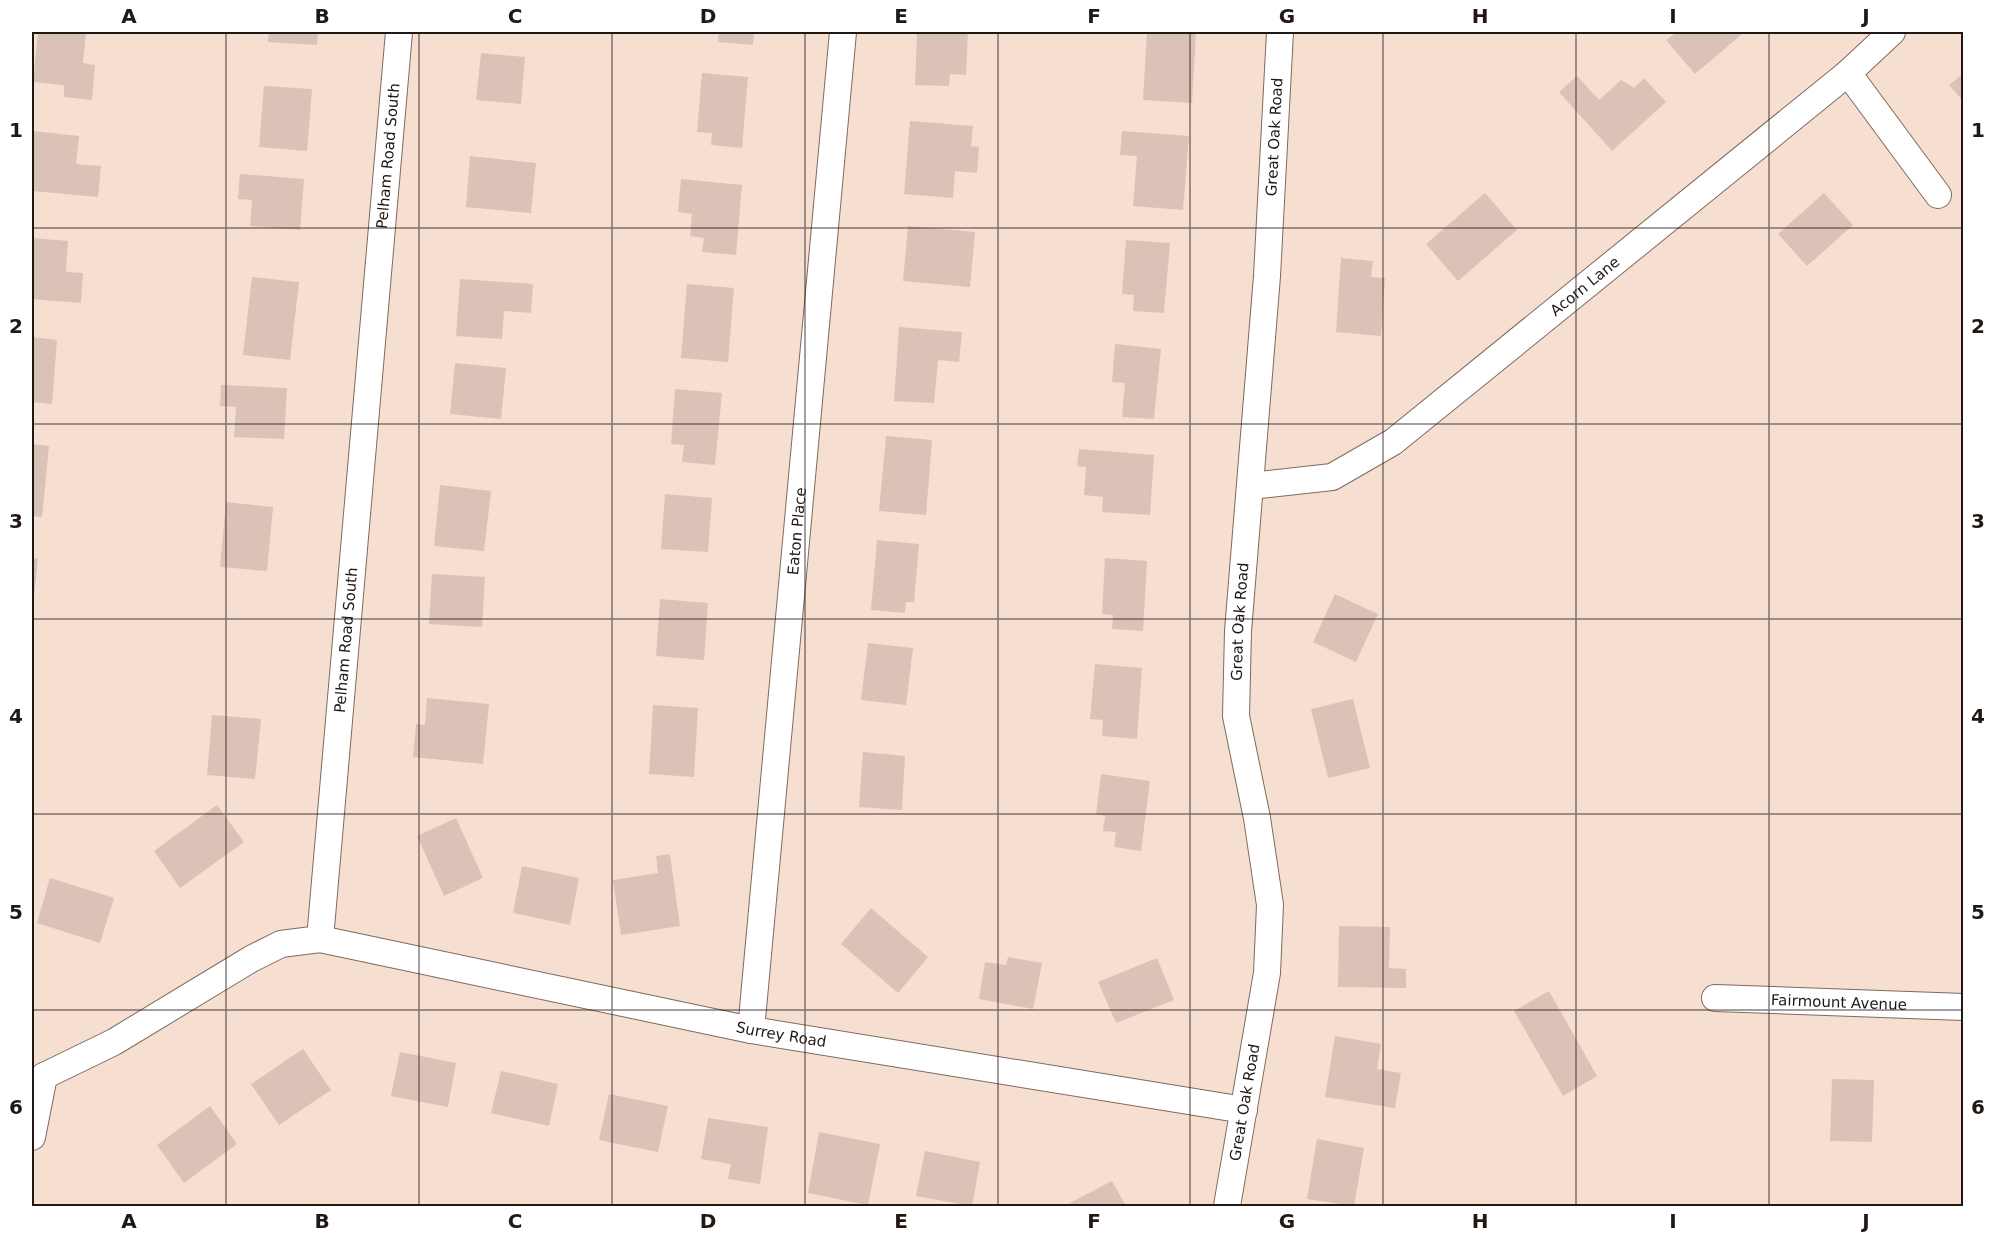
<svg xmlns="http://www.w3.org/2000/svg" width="1995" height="1238" font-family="'DejaVu Sans',sans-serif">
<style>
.building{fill:#dac3b6}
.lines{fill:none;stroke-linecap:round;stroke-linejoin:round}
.minor-casing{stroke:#7f6a5f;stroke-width:28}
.minor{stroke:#fff;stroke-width:26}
.grid{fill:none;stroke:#211814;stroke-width:1.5;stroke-opacity:0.55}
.labels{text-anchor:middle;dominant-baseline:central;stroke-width:4.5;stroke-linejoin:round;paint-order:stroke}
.street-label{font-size:15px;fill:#211814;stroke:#fff}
.neatline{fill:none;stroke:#211814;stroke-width:2}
.grid-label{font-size:20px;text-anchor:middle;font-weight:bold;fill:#211814}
</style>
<rect width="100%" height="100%" fill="#f6ded1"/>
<path class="building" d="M38,32H86L83,63L95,65L92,100L64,97V85L33,82Z
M269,32H318L317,45L268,42Z
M719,32H754L753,45L718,42Z
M917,32H968L966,75L950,74L949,86L915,85Z
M1147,32H1196L1192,103L1143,100Z
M1677,32H1739L1741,35L1695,74L1666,40Z
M481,53L525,57L521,104L476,100Z
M702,73L748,77L742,148L711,145L712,133L697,132Z
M1964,73V102L1949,85Z
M1577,76L1599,100L1621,80L1634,88L1644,78L1666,102L1612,151L1559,92Z
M264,86L312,89L307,151L259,147Z
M910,121L973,126L971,146L979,147L977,173L955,171L953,198L904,194Z
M32,131L79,136L76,164L101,166L98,197L32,191Z
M1122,131L1189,136L1183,210L1133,206L1137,156L1120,155Z
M470,156L536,163L531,213L466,207Z
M240,174L304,179L300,230L250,226L252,200L238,199Z
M681,179L742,185L736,255L702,252L704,238L690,236L692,214L678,212Z
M1485,193L1517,230L1458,281L1426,244Z
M1824,193L1853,225L1807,266L1778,234Z
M908,226L975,232L970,287L903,281Z
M32,238L68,241L66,272L83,273L81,303L32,299Z
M1126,240L1170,243L1164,313L1133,311L1134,295L1122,294Z
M1341,258L1373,261L1371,277L1385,278L1381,336L1336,332Z
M252,277L299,282L290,360L243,355Z
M460,279L533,284L531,313L504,311L502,339L456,336Z
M687,284L734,288L728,362L681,358Z
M899,327L962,332L959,362L938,360L934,403L894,401Z
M32,337L57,340L52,404L32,402Z
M1115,344L1161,349L1154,419L1122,417L1125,383L1112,382Z
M455,363L506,368L501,419L450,414Z
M221,385L287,388L284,439L234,437L236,407L220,406Z
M675,389L722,393L715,465L682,462L684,445L671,444Z
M886,436L932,440L926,515L879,511Z
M32,444L49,446L42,517L32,516Z
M1079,449L1154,455L1150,515L1102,512L1103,497L1084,495L1086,467L1077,466Z
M440,485L491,491L484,551L434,546Z
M665,494L712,498L708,552L661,549Z
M226,502L273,507L267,571L220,567Z
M877,540L919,544L914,602H906L905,613L871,610Z
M32,558L38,559L33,606H32Z
M1105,558L1147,561L1143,631L1112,629L1113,615L1102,614Z
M432,574L485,577L482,627L429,624Z
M1335,594L1378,614L1356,662L1313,642Z
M660,599L708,603L704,660L656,656Z
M868,643L913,648L906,705L861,700Z
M1095,664L1142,668L1137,739L1102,736L1103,720L1090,719Z
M427,698L489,704L483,764L413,757L416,724L425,725Z
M1353,699L1370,768L1328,778L1311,709Z
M653,705L698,708L694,777L649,774Z
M212,715L261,719L255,779L207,775Z
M863,752L905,756L902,810L859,807Z
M1101,774L1150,781L1141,851L1114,847L1116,832L1103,831L1105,816L1096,814Z
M217,805L244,842L180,888L154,851Z
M456,818L483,878L444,896L417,836Z
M670,854L680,926L621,935L613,880L658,873L656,856Z
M522,866L579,878L570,925L513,913Z
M50,878L114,898L100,943L37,923Z
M871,908L928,957L898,993L841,944Z
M1339,926L1390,927L1389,968L1406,969V988L1338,987Z
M1008,957L1042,963L1033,1009L979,999L985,962L1006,965Z
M1157,958L1174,1000L1116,1023L1098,982Z
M1549,991L1597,1076L1563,1096L1514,1011Z
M1335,1036L1381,1044L1377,1069L1401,1073L1395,1108L1325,1097Z
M303,1049L331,1090L279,1125L251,1084Z
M400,1052L456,1063L448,1107L391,1096Z
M501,1071L558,1084L549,1126L491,1113Z
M1832,1079L1874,1080L1872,1142L1830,1141Z
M609,1094L668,1106L658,1152L599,1140Z
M210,1106L237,1144L184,1183L157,1145Z
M708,1118L768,1127L760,1184L728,1179L731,1164L701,1159Z
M819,1132L880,1144L868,1205L808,1193Z
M1317,1139L1364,1148L1354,1206L1307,1199Z
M925,1151L980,1162L972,1206L916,1196Z
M1112,1181L1126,1206H1064Z"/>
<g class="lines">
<g class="minor-casing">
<g id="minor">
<path d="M1848,73L1938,195"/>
<path id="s1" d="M1251,486L1332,477L1393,442L1848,73L1892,32"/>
<path id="s2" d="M320,939L399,32"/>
<path id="s3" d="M1715,998L1964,1007"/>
<path id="s4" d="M751,1030L843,32"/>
<path id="s5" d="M44,1076L114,1042L251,959L281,944L320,939L751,1030L1244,1110"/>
<path d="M32,1137L44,1076"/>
<path id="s6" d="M1227,1206L1267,973L1270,905L1257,818L1236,716L1238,631L1267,276L1280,32"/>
</g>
</g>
<use href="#minor" class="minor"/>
</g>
<path class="grid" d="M226,32V1206M419,32V1206M612,32V1206M805,32V1206M998,32V1206M1190,32V1206M1383,32V1206M1576,32V1206M1769,32V1206M32,228H1964M32,424H1964M32,619H1964M32,814H1964M32,1010H1964"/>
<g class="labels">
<g class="street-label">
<text stroke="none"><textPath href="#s6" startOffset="1077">Great Oak Road</textPath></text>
<text stroke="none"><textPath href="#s2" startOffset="786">Pelham Road South</textPath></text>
<text stroke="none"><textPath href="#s1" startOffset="399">Acorn Lane</textPath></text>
<text stroke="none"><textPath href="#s4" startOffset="501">Eaton Place</textPath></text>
<text stroke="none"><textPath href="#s6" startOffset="591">Great Oak Road</textPath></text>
<text stroke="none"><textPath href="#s2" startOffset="300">Pelham Road South</textPath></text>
<text stroke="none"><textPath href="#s3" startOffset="124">Fairmount Avenue</textPath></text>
<text stroke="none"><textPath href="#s5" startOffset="782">Surrey Road</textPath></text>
<text stroke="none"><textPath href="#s6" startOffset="105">Great Oak Road</textPath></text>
</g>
</g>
<rect width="1995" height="1238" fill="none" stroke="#ffffff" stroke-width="66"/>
<rect x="33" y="33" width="1929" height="1172" class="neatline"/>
<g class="grid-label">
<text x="129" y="23">A</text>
<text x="322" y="23">B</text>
<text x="515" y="23">C</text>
<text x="708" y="23">D</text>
<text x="901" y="23">E</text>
<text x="1094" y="23">F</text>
<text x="1287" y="23">G</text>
<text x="1480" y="23">H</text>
<text x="1673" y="23">I</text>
<text x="1866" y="23">J</text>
<text x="16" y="137">1</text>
<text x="1978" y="137">1</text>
<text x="16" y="333">2</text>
<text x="1978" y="333">2</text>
<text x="16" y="528">3</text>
<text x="1978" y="528">3</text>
<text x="16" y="723">4</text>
<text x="1978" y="723">4</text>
<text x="16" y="919">5</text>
<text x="1978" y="919">5</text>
<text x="16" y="1114">6</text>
<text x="1978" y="1114">6</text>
<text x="129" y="1228">A</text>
<text x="322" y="1228">B</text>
<text x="515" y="1228">C</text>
<text x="708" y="1228">D</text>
<text x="901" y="1228">E</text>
<text x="1094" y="1228">F</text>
<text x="1287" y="1228">G</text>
<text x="1480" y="1228">H</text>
<text x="1673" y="1228">I</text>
<text x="1866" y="1228">J</text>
</g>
</svg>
